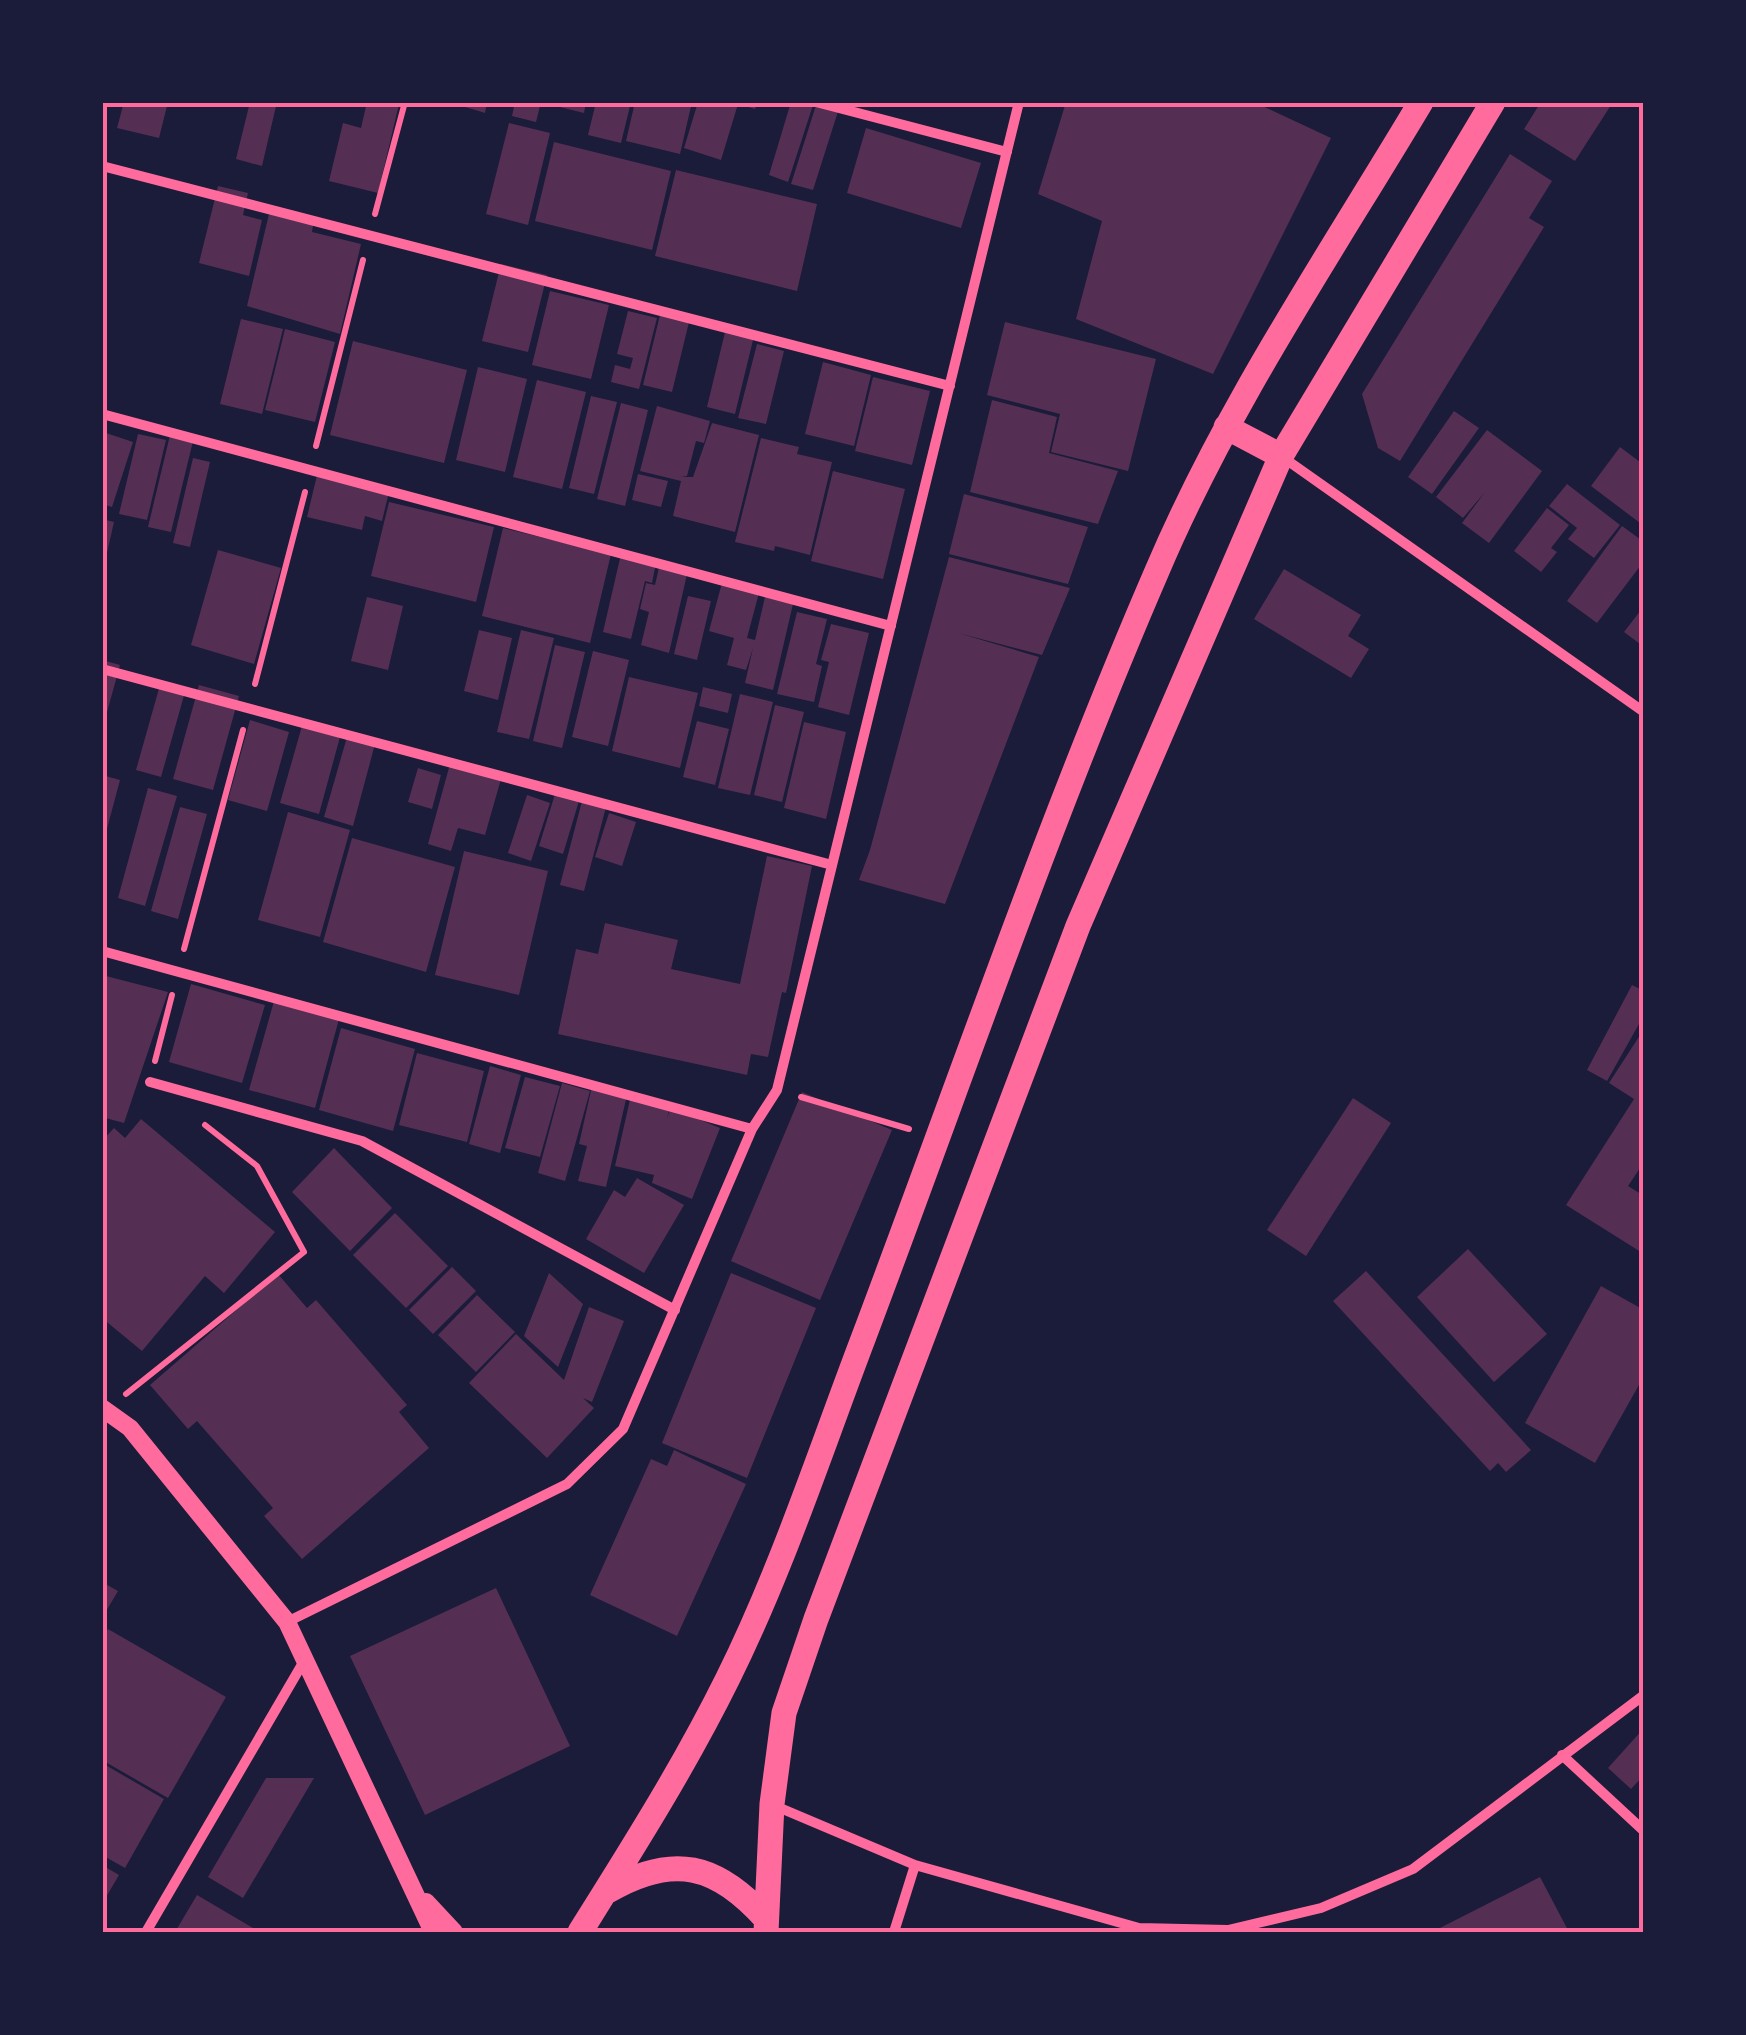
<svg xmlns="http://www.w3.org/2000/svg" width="1746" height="2035" font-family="Georgia,serif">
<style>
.building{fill:#542f53}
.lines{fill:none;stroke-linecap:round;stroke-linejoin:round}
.path{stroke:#ff6b9d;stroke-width:6}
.minor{stroke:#ff6b9d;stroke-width:10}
.tertiary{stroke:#ff6b9d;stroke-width:18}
.primary{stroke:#ff6b9d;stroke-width:25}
.neatline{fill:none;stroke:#ff6b9d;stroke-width:4}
</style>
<rect width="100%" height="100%" fill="#1b1b3a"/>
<path class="building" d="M124,102H168L159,138L117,128Z
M250,102H277L262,166L236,159Z
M367,102L399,104L378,193L329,181L343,123L361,128Z
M449,102H487L485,113Z
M515,102H541L536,122L512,116Z
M557,102H586L584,113L556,106Z
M596,102H631L621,143L588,135Z
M635,102H692L680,154L626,141Z
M698,102H757L755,109L738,104L721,160L684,148Z
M791,102H814L788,182L769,175Z
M817,102H841L813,190L791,184Z
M1066,102H1254L1331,138L1213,374L1076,319L1102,221L1038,194Z
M1541,102H1613L1575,161L1524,129Z
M509,123L550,133L528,225L486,214Z
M866,128L981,163L961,228L847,193Z
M554,142L671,171L652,250L535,221Z
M1510,154L1552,181L1529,218L1544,227L1400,461L1378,448L1362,394Z
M676,170L817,204L797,291L655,256Z
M218,186L248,193L243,215L262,220L249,276L199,263Z
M269,214L313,225L312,232L361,244L340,334L247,306Z
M501,264L547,275L528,352L482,341Z
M550,291L609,305L591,379L532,365Z
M628,311L657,318L639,389L611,382L615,365L630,369L633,358L617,354Z
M660,315L689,322L672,392L643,385Z
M241,319L283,329L262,414L220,404Z
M1005,322L1156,359L1128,471L1051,452L1060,414L987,395Z
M726,328L754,336L735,414L707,407Z
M285,329L335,342L315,422L265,410Z
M353,341L467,370L444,463L330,435Z
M757,344L784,351L766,424L738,418Z
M823,362L871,375L854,446L805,434Z
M478,367L527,379L505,472L456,460Z
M873,377L930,391L912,465L855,451Z
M537,380L586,392L562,489L513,477Z
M591,396L617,402L594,494L569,488Z
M992,400L1057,417L1049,453L1118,471L1098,524L970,492Z
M621,403L648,410L625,506L597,499Z
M657,406L710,421L704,443L696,441L687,476L681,477H693L712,423L759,435L735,532L673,516L681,481L640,471Z
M1454,411L1479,428L1432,494L1408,477Z
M1487,430L1542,471L1489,543L1462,523L1485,492L1463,518L1436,497Z
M171,431L194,437L171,532L148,527Z
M106,433L133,442L112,507L102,504V445Z
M138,434L166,440L147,520L119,514Z
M761,438L799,447L797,454L832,462L810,555L775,546L774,551L735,542Z
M1620,447L1644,465V526L1591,486Z
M193,458L210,462L190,547L173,543Z
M318,471L390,488L382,521L365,516L362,530L307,517Z
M833,471L905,489L883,579L811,561Z
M638,474L668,481L661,507L632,500Z
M1567,484L1620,525L1594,558L1568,539L1577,528L1549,506Z
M964,494L1088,527L1068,584L949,554Z
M389,502L494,527L476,602L371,576Z
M1547,508L1569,525L1551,548L1557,552L1541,572L1514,551Z
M102,519L114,522L104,566H102Z
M1622,526L1644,542V561L1597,623L1567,601Z
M503,528L611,554L590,643L482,616Z
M218,550L281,568L254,664L191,645Z
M621,554L656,563L652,583L645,581L631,639L603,632Z
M949,557L1070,588L1042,655L958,633L1039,657L945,904L859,880L870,850Z
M660,563L688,570L669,653L641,645L649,612L640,609L646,583L655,585Z
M1284,569L1361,615L1348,636L1369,649L1351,678L1254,619Z
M723,579L760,589L747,638L755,640L765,597L793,604L773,690L745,683L753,648L746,670L727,665L734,638L709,631Z
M688,596L711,601L697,660L674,654Z
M367,597L403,606L388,670L351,661Z
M1644,606V647L1624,632Z
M797,612L827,619L816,664L822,666L814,702L777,694Z
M831,624L869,633L849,715L818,707L829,662L821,660Z
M479,630L512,638L498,700L464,691Z
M521,630L554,638L529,739L497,732Z
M555,645L585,652L562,748L533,741Z
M593,651L629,660L608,746L572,737Z
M102,660L120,665L104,723H102Z
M629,677L698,693L680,768L612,751Z
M160,685L185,692L161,777L136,770Z
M199,685L239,696L213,790L173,779Z
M703,687L732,694L728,713L699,706Z
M740,694L773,702L750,795L718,788Z
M775,705L804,712L782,802L754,795Z
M250,720L289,732L267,811L228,800Z
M697,721L729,729L715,785L683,777Z
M804,722L846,732L826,819L784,808Z
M302,726L340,737L319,814L280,803Z
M347,737L375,744L353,826L324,817Z
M450,764L501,779L485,835L458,828L451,851L428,844Z
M418,768L441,775L432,809L408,802Z
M102,775L120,780L104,840H102Z
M148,788L177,796L145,906L118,898Z
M555,794L579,801L563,854L539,846Z
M527,795L550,803L531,861L508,853Z
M582,801L606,807L584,891L560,885Z
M180,807L207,814L178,919L151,911Z
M288,812L350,830L320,937L258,920Z
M609,813L636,822L622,866L595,857Z
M352,838L455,867L426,972L323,942Z
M464,851L548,871L519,995L435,975Z
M767,856L812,866L786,993L782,992L768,1057L751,1054L747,1075L558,1034L576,949L598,954L605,923L678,940L671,969L740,984Z
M102,975L168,992L124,1123L102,1117Z
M191,984L265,1005L242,1083L169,1062Z
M1632,985L1644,991V1015L1607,1081L1587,1070Z
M274,1001L339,1019L315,1108L249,1090Z
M341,1028L415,1049L393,1131L319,1110Z
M1644,1029V1162L1628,1186L1644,1196V1254L1566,1205L1634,1099L1609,1083Z
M417,1053L484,1071L467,1142L399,1125Z
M490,1066L521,1075L500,1153L469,1144Z
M525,1077L560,1086L540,1157L505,1148Z
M562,1083L590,1091L565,1181L538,1173Z
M592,1086L627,1095L606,1187L578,1181L587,1146L579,1144Z
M802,1092L892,1130L820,1300L731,1261Z
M631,1095L671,1104L667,1118L671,1108L720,1128L692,1199L652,1183L654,1175L615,1166Z
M1353,1098L1391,1123L1306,1256L1267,1230Z
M141,1119L275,1232L224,1293L205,1276L142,1351L102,1318V1141L114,1128L125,1138Z
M334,1148L392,1208L350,1251L292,1192Z
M637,1178L684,1205L644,1273L586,1239L614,1190L625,1197Z
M395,1213L448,1266L406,1308L353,1255Z
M1468,1249L1547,1334L1494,1382L1417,1297Z
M452,1267L476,1291L433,1334L409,1310Z
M1366,1271L1531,1450L1506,1472L1498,1463L1490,1471L1333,1301Z
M549,1273L583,1304L558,1367L524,1336Z
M731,1273L816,1308L747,1478L662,1443Z
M278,1274L307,1308L316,1300L407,1405L399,1412L429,1448L302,1559L264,1516L273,1508L197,1421L188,1429L150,1385Z
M1601,1286L1644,1310V1376L1595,1463L1525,1423Z
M477,1295L515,1332L476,1372L438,1335Z
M589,1307L624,1321L592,1402L583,1398L594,1408L547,1458L469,1383L516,1334L564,1380Z
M674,1450L746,1484L677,1636L590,1595L651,1459L667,1466Z
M102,1582L118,1591L102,1618Z
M496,1588L570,1746L425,1815L350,1656Z
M108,1629L226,1697L168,1798L102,1760V1640Z
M1644,1728V1775L1631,1789L1608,1768Z
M102,1763L164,1799L125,1868L102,1855Z
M266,1778H314L243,1898L208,1877Z
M102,1865L119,1875L102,1904Z
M1540,1877L1569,1932H1432Z
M197,1895L260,1932H175Z"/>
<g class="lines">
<path class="path" d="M375,214L405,102
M316,446L363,260
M255,684L305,492
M184,949L243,730
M155,1061L172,995
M801,1097L909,1129
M126,1394L304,1252L257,1166L205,1125"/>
<path class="minor" d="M816,102L1007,152
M102,166L950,386
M102,414L891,626
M1281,456L1644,712
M102,669L832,865
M102,951L752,1129
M150,1082L362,1141L675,1310
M287,1622L567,1484L623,1429L752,1129L777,1090L1019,102
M1562,1755L1644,1831
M773,1805L915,1865L1139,1928L1228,1930L1321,1908L1413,1869L1644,1695
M146,1932L304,1661
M894,1932L915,1865"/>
<path class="tertiary" d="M102,1408L130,1428L287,1622L433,1932
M426,1902L454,1932"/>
<path class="primary" d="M1226,427L1281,456
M608,1891C673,1853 717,1864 766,1919
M580,1932C632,1849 684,1767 728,1678C782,1569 820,1452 863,1339C960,1082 1048,823 1157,571C1227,406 1329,256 1421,102
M766,1932L772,1804L784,1713L816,1619L1078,926L1281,456L1493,102"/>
</g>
<rect width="1746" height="2035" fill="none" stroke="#1b1b3a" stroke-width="210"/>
<rect x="105" y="105" width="1536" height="1825" class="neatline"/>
</svg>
